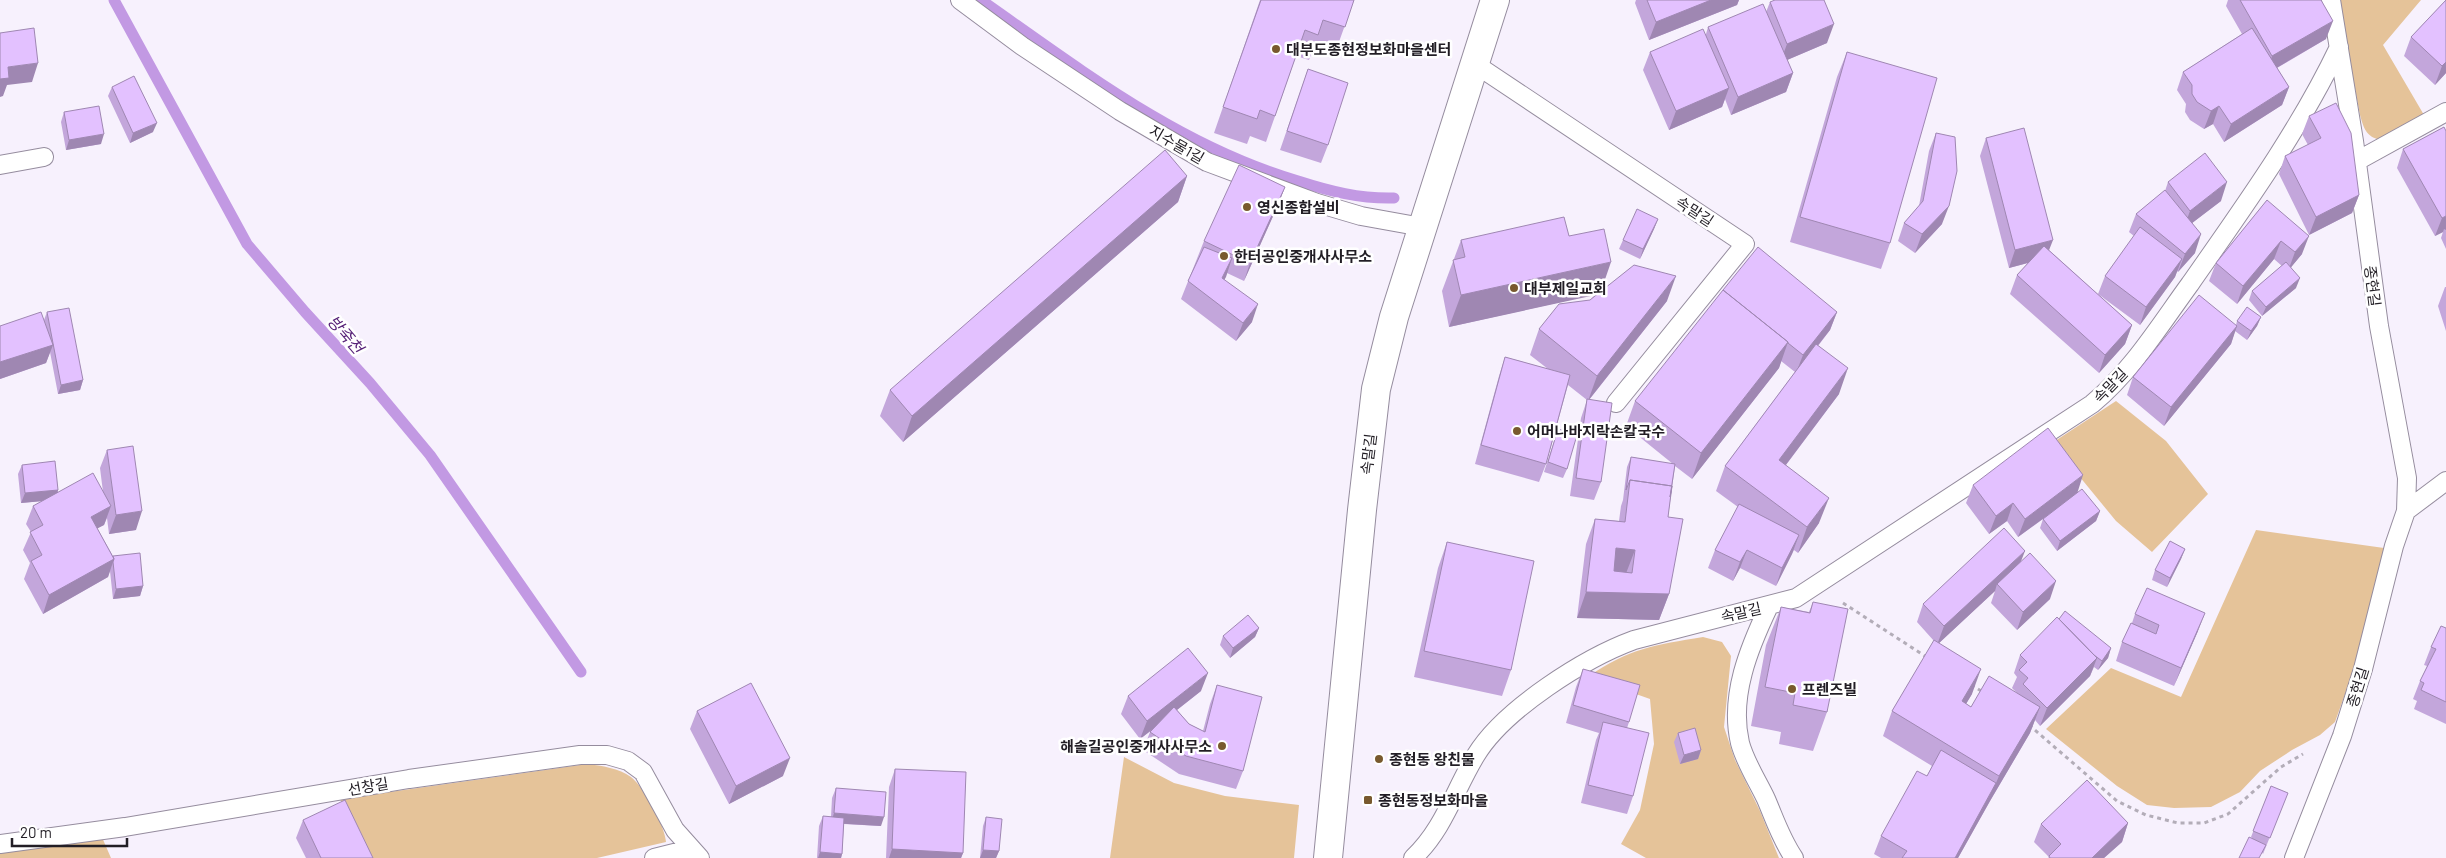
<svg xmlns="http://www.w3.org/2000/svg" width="2446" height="858" font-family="Barlow,'Noto Sans KR',sans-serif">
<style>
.grass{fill:#e5c399}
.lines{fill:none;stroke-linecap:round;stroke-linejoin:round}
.stream{stroke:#c299e3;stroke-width:11}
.service-casing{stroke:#958c9e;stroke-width:20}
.tertiary-casing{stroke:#958c9e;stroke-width:30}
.path{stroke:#b3adb8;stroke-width:3;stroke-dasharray:4 4;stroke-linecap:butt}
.service{stroke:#fff;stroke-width:18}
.tertiary{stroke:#fff;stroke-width:28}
.wall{fill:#c3a6db}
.shaded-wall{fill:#9f87b2}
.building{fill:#e3c1ff;stroke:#9f87b2;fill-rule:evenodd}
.poi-dot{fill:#78592e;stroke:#fff;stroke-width:2}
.labels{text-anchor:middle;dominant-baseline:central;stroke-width:5;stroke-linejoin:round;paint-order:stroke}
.poi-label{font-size:15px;font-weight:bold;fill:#221e25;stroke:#fff;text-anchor:start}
.street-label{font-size:15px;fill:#221e25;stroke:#fff}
.water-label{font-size:16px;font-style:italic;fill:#572278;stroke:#fff}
</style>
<rect width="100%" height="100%" fill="#f7f1fd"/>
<path class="grass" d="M2338,0H2421L2383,45L2424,115L2380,140C2366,136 2364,129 2360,115Z
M2116,401L2166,441L2208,494L2152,552L2116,521L2052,443Z
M2256,530L2384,548L2358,658L2335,722L2320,735L2292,750L2260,771L2240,792L2211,807L2174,808L2147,805L2117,786L2046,729L2111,668L2181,697Z
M1703,637L1722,642L1731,656L1724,727L1735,760L1760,811L1779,858H1646L1621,844L1640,810L1654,744L1650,699L1588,677C1629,648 1655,645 1703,637Z
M1124,757L1174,783L1225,796L1299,805L1294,858H1110Z
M587,764C602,766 619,768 631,777C644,787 665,826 666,842L597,858H368L340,799Z
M101,835L111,858H0V852Z"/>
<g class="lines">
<path class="stream" d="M114,0L247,244L305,312L370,383L430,455L581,672
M981,0C1081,70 1179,146 1298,181C1329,191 1360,199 1394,198"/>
<g class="service-casing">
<path id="service" d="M960,0L1022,46L1120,111L1207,162L1317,203L1361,216L1422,227
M1475,64L1745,244L1616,403
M2357,161L2446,112
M0,165L44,157
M2406,511L2446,481
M1769,606C1749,648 1729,696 1740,743C1745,762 1758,782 1766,799C1775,820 1781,839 1794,858
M0,844L125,827L409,779L580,755H607L628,761L643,772L675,830L700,858
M654,858L690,849
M1413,858C1444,829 1455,789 1476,755C1504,709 1585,658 1634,640L1796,598L2092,404C2132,371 2160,325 2190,284C2243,208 2299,131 2339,47
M2294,858L2342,736L2363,669L2394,546L2406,511L2407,478L2379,326L2354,141L2331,0"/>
</g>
<g class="tertiary-casing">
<path id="tertiary" d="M1328,858L1362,510L1376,389L1394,317L1495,0"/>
</g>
<path class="path" d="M1843,603L1928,658
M1971,685L1983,692
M2029,725L2117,801L2146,815L2178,823H2204L2228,814L2281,767L2303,754"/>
<use href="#service" class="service"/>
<use href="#tertiary" class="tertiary"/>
</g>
<path class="wall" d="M1260,0H1354L1335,53L1314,46L1309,60L1296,56L1266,142L1250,136L1247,144L1214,133Z
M1636,0H1739L1737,5L1649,40L1635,3Z
M2228,0H2321L2326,39L2277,68L2289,87L2282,105L2224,142L2213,124L2204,129L2190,120L2185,112L2186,104L2177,90L2183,72L2242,34L2226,6Z
M2446,0V73L2435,85L2404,56L2411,37Z
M1770,2L1827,43L1787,60L1793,73L1786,92L1731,115L1725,99L1722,107L1669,130L1643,70L1650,52L1706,34L1708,27L1766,12Z
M1847,52L1890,243L1881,269L1790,242L1837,77Z
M1308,69L1328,145L1321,163L1280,150Z
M112,87L153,132L130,143L108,96Z
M64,112L101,144L66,150L61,122Z
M2309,116L2359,195L2352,213L2309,235L2279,174L2285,156L2308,145L2302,134Z
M2444,127L2446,233V249L2441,238L2443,232L2435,236L2397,168L2403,149Z
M1936,133L1942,224L1915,253L1898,241L1904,223L1919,206L1929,151Z
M1986,138L2049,250L2132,325L2125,344L2099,373L2010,294L2017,275L2028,263L2009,268L1980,156Z
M1187,176L1178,202L903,442L880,416L890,390Z
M2168,182L2221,201L2192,223L2195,253L2178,272L2177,271L2175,277L2140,325L2098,294L2105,276L2134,236L2129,232L2136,214L2165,191Z
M1285,187L1278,205L1244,281L1227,273L1224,279L1252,322L1236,341L1181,299L1204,241Z
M2267,200L2302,254L2291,267L2296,288L2262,316L2249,300L2252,291L2282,266L2274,259L2237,304L2209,281L2216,263Z
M1658,219L1654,229L1640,259L1619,249L1623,240Z
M1569,236L1600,291L1667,301L1589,400L1601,482L1594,500L1570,496L1581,418L1587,400L1568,385L1546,464L1539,482L1475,464L1499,376L1505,357L1548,369L1530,355L1539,329L1590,300L1596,294L1449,327L1442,291L1461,240Z
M2445,287H2446V331L2438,306Z
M47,312L83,380L80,390L58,394L50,352L46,363L0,379V326L44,320Z
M1837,312L1830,330L1818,346L1839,394L1786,465L1819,523L1798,553L1794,550L1776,586L1740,568L1733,581L1708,568L1715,550L1738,507L1716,491L1725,466L1795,372L1781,361L1779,368L1692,479L1675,466L1668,517L1669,594L1659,620L1577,618L1586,544L1595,519L1619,521L1621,506L1623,500L1627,467L1631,457L1673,464L1626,426L1635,401Z
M2261,317L2257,326L2247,340L2235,331L2231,344L2164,426L2127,395L2133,377L2236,325L2237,321Z
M1558,429L1567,469L1563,478L1544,472Z
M107,450L136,530L109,534L107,518L104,525L97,528L113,556L143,586L140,596L113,599L110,571L108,577L43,614L24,579L30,563L23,550L31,532L26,524L33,506L42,501L21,503L18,474L22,465L58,490V492H103L100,468Z
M1973,485L2077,492L2100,511L2096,521L2057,551L2040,528L2043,519L2018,537L2007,521L1989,534L1966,503Z
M1447,542L1511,670L1502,696L1414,677L1438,568Z
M2185,549L2181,559L2167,587L2152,580L2155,570Z
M2021,562L2050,599L2017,630L1991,603L1995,591L1939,643L1972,694L1966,704L1971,707L2019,695L2012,688L2017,677L2014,673L2020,655L2059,619L2111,648L2108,658L2098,670L2094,667L2090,676L2040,726L2035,720L2030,733L1990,801L1958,858H1881L1874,854L1881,836L1927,776L1932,766L1883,736L1892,711L1934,641L1917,622L1923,604Z
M1813,602L1827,712L1813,751L1779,744L1781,732L1751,726L1766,645L1781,607L1809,612Z
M2135,614L2198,631L2174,686L2116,661L2122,642L2132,623Z
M1259,628L1255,637L1230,658L1220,645L1223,636Z
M2446,628V724L2414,709L2417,701L2413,699L2420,681L2427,666L2424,665L2431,647Z
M1583,669L1629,722L1627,728L1633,796L1627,814L1581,803L1596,740L1599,733L1566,723L1576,687Z
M1217,685L1243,771L1236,789L1179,774L1143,750L1150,732L1152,730L1140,739L1121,714L1128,696L1201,691L1177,710L1189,724L1203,731L1210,704Z
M697,711L783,776L729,804L690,729Z
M1678,733L1701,750L1698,759L1680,764L1674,742Z
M895,769L963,853L961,858H886L889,787Z
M2271,786L2284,802L2263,854L2251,837Z
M836,788L881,826L844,824L842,854L841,858H817L819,826L823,816L831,817L832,798Z
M986,817L999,851L996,858H980L983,826Z
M303,820L373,858H306L296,838Z
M2128,823L2122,842L2104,858H2048L2049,857L2034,842L2041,824Z"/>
<path class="shaded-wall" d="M1711,0H1739L1737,5L1649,40L1656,22Z
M2333,21L2326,39L2266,74L2272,56Z
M1834,24L1827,43L1780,63L1787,44Z
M2446,62V73L2435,85L2442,66Z
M38,63L32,82L7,85L3,96L0,97V79L8,67Z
M1793,73L1786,92L1731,115L1738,97Z
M2289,87L2282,105L2224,142L2231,124Z
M1729,88L1722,107L1669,130L1676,111Z
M2219,106L2213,124L2204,129L2211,111Z
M157,123L153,132L130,143L133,133Z
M104,134L101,144L66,150L69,140Z
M1187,176L1178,202L903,442L912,416Z
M2227,182L2221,201L2183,230L2190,211Z
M1285,187L1278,205L1244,281L1250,263Z
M2359,195L2352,213L2309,235L2316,217Z
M1949,206L1942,224L1915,253L1922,234Z
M2446,216V230L2444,229L2443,232L2435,236L2442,218Z
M1658,219L1654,229L1640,259L1643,249Z
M2201,234L2195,253L2178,272L2185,254Z
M2309,236L2302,254L2288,271L2295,252Z
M2053,240L2046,258L2009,268L2015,250Z
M2281,241L2274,259L2237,304L2243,286Z
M1232,258L1226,277L1215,296L1222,278Z
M2182,259L2175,277L2140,325L2146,307Z
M1611,262L1600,294L1449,327L1461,295Z
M1676,276L1667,301L1588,401L1597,376Z
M2300,278L2296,288L2262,316L2266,307Z
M1258,304L1252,322L1236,341L1243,323Z
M1837,312L1830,330L1796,373L1803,355Z
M2261,317L2257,326L2247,340L2251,331Z
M2132,325L2125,344L2099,373L2105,355Z
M2237,326L2231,344L2164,426L2171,407Z
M1788,342L1779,368L1692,479L1701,453Z
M53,345L46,363L0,379V362Z
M1848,368L1839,394L1770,486L1779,460Z
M83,380L80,390L58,394L61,385Z
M2083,475L2077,494L2018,537L2025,519Z
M58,490L55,500L21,503L25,493Z
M1829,498L1819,523L1798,553L1807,527Z
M2013,503L2007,521L1989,534L1996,516Z
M111,506L104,525L85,535L91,517Z
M142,511L136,530L109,534L116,515Z
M2100,511L2096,521L2057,551L2060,541Z
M1799,535L1792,554L1776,586L1782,568Z
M1616,548L1635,550L1625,576L1607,574Z
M2185,549L2181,559L2167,587L2170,578Z
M1747,550L1740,568L1733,581L1740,562Z
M2025,551L2018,569L1997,584L1995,591L1937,645L1944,626Z
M114,559L108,577L43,614L49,595Z
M2056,581L2050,599L2017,630L2023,612Z
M143,586L140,596L113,599L116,589Z
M1586,592L1669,594L1659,620L1577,618Z
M2205,613L2198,631L2174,686L2181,668Z
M1259,628L1255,637L1230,658L1233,648Z
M2111,648L2108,658L2098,670L2102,661Z
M2097,658L2090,676L2040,726L2047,708Z
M1981,669L1972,694L1952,727L1962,701Z
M1208,673L1201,691L1140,739L1147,721Z
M2040,707L2030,733L1990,801L1958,858H1955L1996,783L1999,776Z
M1701,750L1698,759L1680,764L1684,755Z
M790,758L783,776L729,804L736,786Z
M834,813L884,817L881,826L831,823Z
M2128,823L2122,842L2104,858H2092Z
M892,849L963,853L961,858H889Z
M983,850L999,851L996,858H980Z
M820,852L842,854L841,858H818Z"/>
<path class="building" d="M1261,0H1354L1345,27L1323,20L1318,35L1305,30L1275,116L1260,110L1257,119L1223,107Z
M1647,0H1711L1656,22Z
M1775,0H1824L1834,24L1787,44L1770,2Z
M2240,0H2321L2333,21L2272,56Z
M2446,0V62L2442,66L2411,37Z
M1763,4L1793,73L1738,97L1708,27Z
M34,28L38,63L8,67L9,78L0,79V33Z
M2252,28L2289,87L2231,124L2219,106L2211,111L2197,102L2192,94V85L2183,72Z
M1703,29L1729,88L1676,111L1650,52Z
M1847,52L1937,78L1890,243L1800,217Z
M1308,69L1348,83L1328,145L1287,131Z
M134,76L157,123L133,133L112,87Z
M2336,103L2351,133L2359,195L2316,217L2285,156L2321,138L2309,116Z
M99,106L104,134L69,140L64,112Z
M2444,127L2446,131V216L2442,218L2403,149Z
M2024,128L2053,240L2015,250L1986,138Z
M1936,133L1955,137L1957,171L1949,206L1922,234L1904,223L1923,201Z
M1165,150L1187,176L912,416L890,390Z
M2205,153L2227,182L2190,211L2168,182Z
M1239,165L1285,187L1250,263L1204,241Z
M2165,190L2201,234L2185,254L2136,214Z
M2267,200L2309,236L2295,252L2281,241L2243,286L2216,263Z
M1637,209L1658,219L1643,249L1623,240Z
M1564,217L1569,236L1604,229L1611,262L1461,295L1453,260L1465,257L1461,240Z
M2140,227L2182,259L2146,307L2105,276Z
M2044,246L2132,325L2105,355L2017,275Z
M1204,247L1232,258L1222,278L1258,304L1243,323L1188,281Z
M1758,247L1837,312L1803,355L1788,343V342L1723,290Z
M2286,262L2300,278L2266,307L2252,291Z
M1634,265L1676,276L1597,376L1539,329L1559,304L1590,300Z
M1723,290L1788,342L1701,453L1635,401Z
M2199,295L2237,326L2171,407L2133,377Z
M2247,307L2261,317L2251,331L2237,321Z
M69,308L83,380L61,385L47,312Z
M41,312L53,345L0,362V326Z
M1816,344L1848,368L1779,460L1829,498L1807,527L1725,466Z
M1505,357L1570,375L1546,464L1481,445Z
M1587,399L1612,403L1601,482L1576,478Z
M2048,428L2083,475L2025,519L2013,503L1996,516L1973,485Z
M1558,429L1577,435L1567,469L1548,462Z
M133,446L142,511L116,515L107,450Z
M1631,457L1675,464L1670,497L1672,486L1630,480L1626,490Z
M55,461L58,490L25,493L22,465Z
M93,473L111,506L91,517L114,559L49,595L31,561L42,555L30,532L43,525L33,506Z
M1630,480L1672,486L1668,517L1683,519L1669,594L1586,592L1595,519L1625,522ZM1616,548L1635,550L1632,573L1614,571Z
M2082,489L2100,511L2060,541L2043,519Z
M1739,504L1799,535L1782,568L1747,550L1740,562L1715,550Z
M2004,528L2025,551L1944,626L1923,604Z
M2170,541L2185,549L2170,578L2155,570Z
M1447,542L1534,561L1511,670L1424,651Z
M140,553L143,586L116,589L113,562L114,559L113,556Z
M2030,553L2056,581L2023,612L1997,584Z
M2147,588L2205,613L2181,668L2122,642L2131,623L2156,634L2159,625L2135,614Z
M1813,602L1848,609L1827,712L1793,705L1795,693L1765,687L1781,607L1810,613Z
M2065,611L2111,648L2102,661L2094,655L2059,619Z
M1248,615L1259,628L1233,648L1223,636Z
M2057,617L2097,658L2047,708L2023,684L2028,678L2019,670L2027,662L2020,655Z
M2441,626L2446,628V702L2421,690L2424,683L2420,681L2436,649L2431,647Z
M1934,640L1981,669L1962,701L1971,707L1989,676L2040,707L1999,776L1892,711Z
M1188,648L1208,673L1147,721L1128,696Z
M1583,669L1640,685L1629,722L1573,705Z
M751,683L790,758L736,786L697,711Z
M1217,685L1262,697L1243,771L1186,756L1150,732L1174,707L1189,724L1205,732Z
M1603,722L1649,733L1633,796L1588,785Z
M1695,728L1701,750L1684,755L1678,733Z
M1941,750L1996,783L1955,858H1902L1907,851L1881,836L1917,771L1927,776Z
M895,769L966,772L963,853L892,849Z
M2087,780L2128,823L2092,858H2050L2049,856L2061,844L2041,824Z
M2271,786L2288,793L2270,838L2253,831Z
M836,788L886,792L884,817L834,813Z
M345,800L373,858H321L303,820Z
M823,816L844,818L842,854L820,852Z
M986,817L1002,819L999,851L983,850Z
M2249,837L2266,845L2259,858H2239Z"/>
<g class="poi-dot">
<circle cx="1276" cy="49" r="5"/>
<circle cx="1247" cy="207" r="5"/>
<circle cx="1224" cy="256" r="5"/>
<circle cx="1514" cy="288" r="5"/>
<circle cx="1517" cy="431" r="5"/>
<circle cx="1792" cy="689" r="5"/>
<circle cx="1222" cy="746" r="5"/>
<circle cx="1379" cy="759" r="5"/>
<rect x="1363" y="795" width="10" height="10" rx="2.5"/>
</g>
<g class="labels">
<g class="poi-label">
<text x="1286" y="49">대부도종현정보화마을센터</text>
<text x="1257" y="207">영신종합설비</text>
<text x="1234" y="256">한터공인중개사사무소</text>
<text x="1524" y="288">대부제일교회</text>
<text x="1527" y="431">어머나바지락손칼국수</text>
<text x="1802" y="689">프렌즈빌</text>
<text x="1212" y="746" text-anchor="end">해솔길공인중개사사무소</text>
<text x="1389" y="759">종현동 왕친물</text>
<text x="1378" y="800">종현동정보화마을</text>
</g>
<g class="street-label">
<text transform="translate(1177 144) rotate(30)">지수물1길</text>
<text transform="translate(1695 211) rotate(33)">속말길</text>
<text transform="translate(2373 286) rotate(83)">종현길</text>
<text transform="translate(2110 385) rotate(-46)">속말길</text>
<text transform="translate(1368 454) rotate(-83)">속말길</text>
<text transform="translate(1741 612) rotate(-13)">속말길</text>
<text transform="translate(2357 687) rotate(-73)">종현길</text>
<text transform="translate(368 786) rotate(-10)">선창길</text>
</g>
<g class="water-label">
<text transform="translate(346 334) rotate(49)">방죽천</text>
</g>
</g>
<path d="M12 838v8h115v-8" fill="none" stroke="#221e25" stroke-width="2.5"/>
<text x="20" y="838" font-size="15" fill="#221e25" stroke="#ffffff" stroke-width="4" paint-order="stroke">20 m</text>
</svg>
